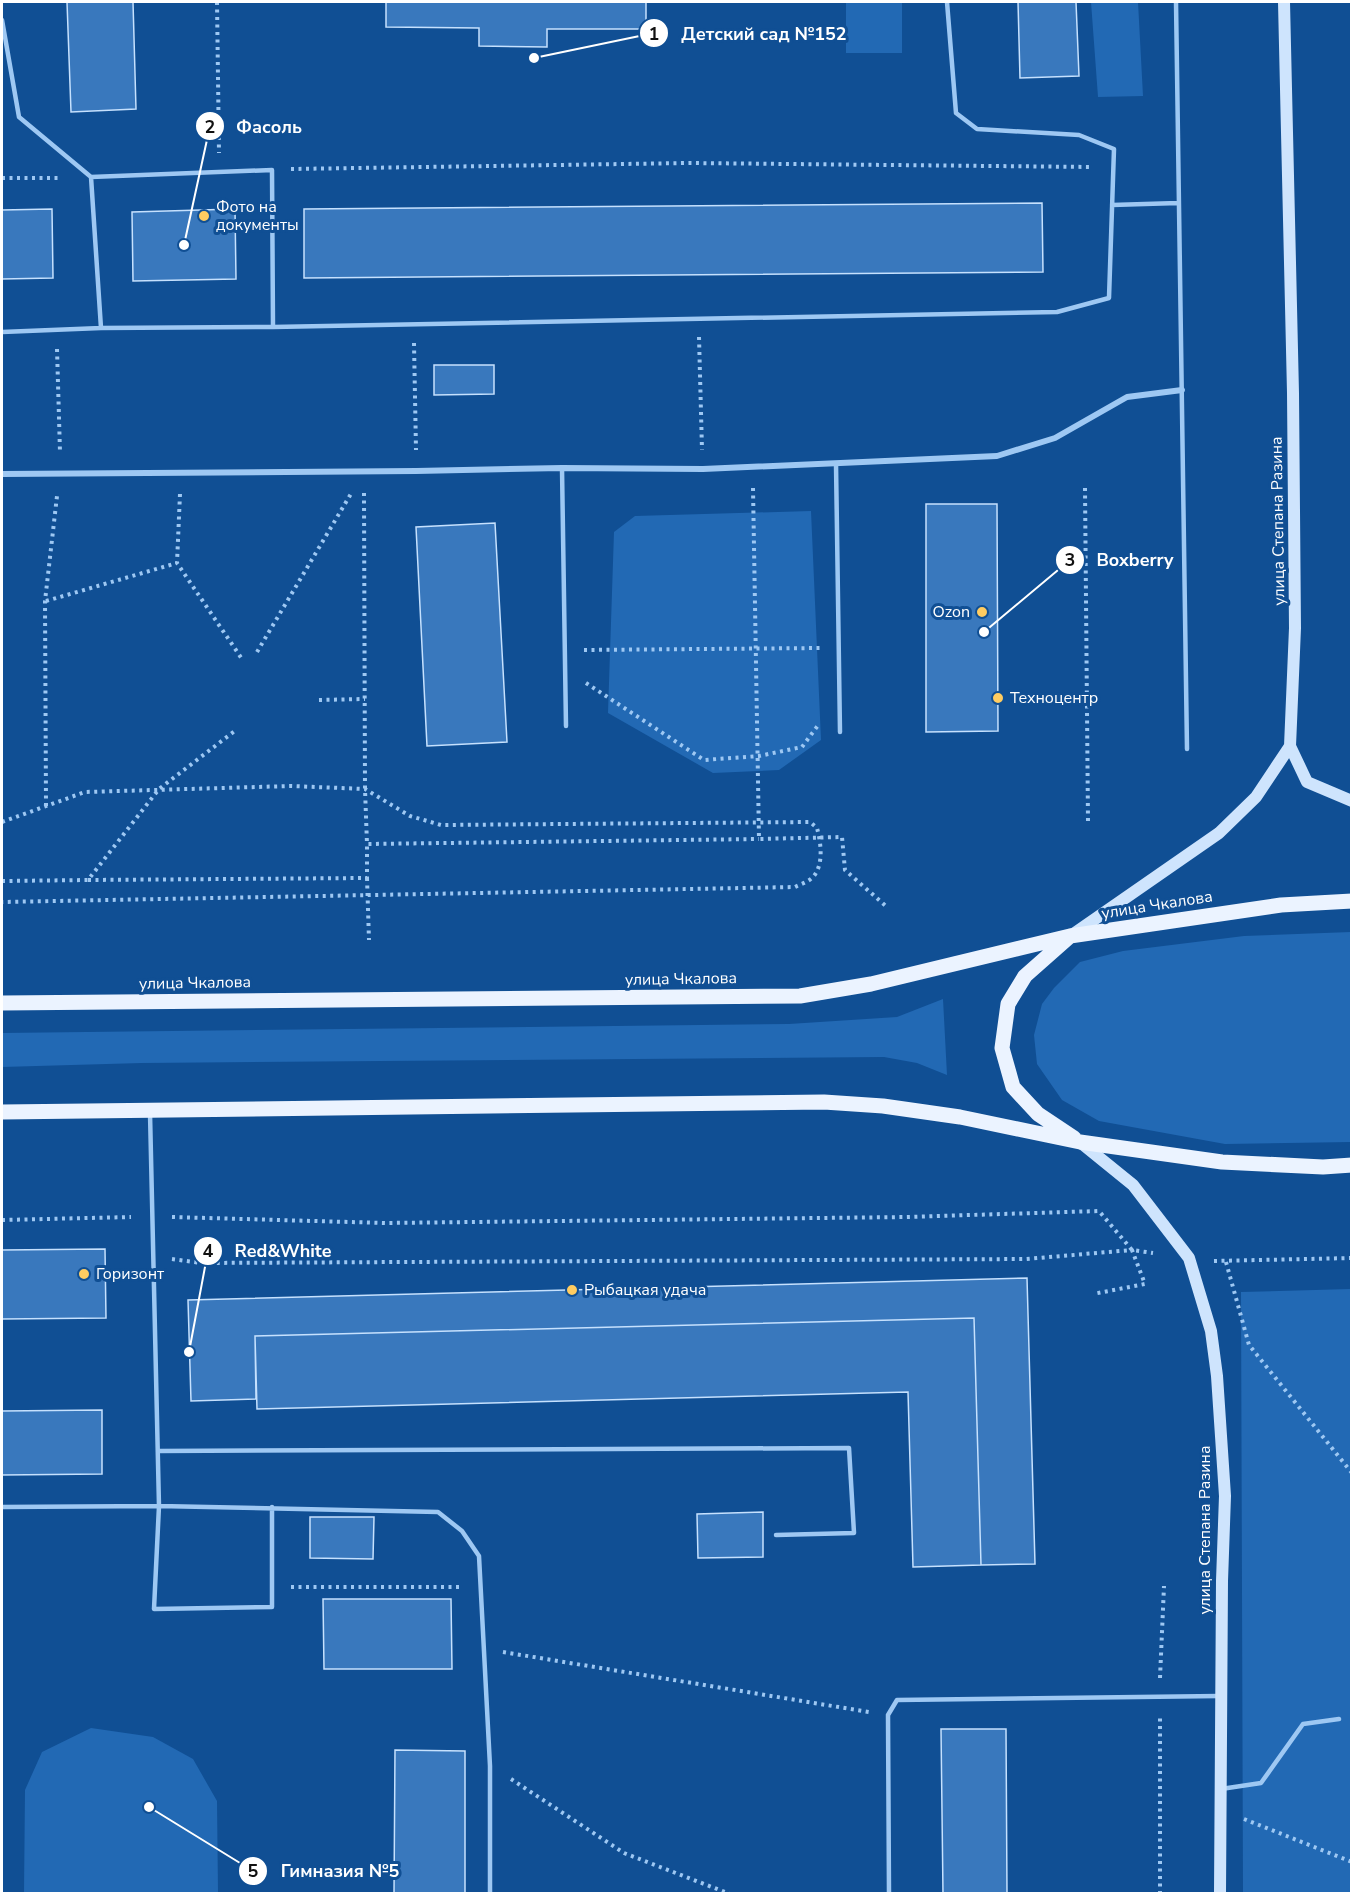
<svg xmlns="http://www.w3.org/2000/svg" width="1353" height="1895" font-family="'Nunito Sans',sans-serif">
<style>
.green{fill:#2269b4}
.building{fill:#3978bd;stroke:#c6e1fe;stroke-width:1.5}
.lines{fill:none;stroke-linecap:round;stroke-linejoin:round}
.path{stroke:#9ec8f3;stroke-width:4;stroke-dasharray:3 4.5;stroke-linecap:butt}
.service{stroke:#9ec8f3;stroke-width:4.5}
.minor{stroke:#9ec8f3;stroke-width:6}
.secondary{stroke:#cee4fd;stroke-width:12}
.primary{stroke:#ebf3ff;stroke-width:15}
.poi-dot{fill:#ffcc61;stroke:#104f94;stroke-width:2}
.labels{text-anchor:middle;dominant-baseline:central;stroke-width:6;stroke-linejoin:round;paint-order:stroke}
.poi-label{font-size:16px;fill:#fff;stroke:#104f94;text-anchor:start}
.street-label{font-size:16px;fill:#fff;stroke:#104f94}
.leader{fill:none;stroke:#fff;stroke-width:2}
.callout-dot{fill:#fff;stroke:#104f94;stroke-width:2}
.mark-label{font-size:18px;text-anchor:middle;font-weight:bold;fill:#111}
.callout-label{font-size:18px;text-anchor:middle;font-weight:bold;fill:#fff;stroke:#104f94;stroke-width:6;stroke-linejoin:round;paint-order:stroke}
</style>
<rect width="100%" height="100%" fill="#104f94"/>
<path class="green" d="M846,2H902V53H846Z
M1091,2H1138L1143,96L1098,97Z
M811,511L821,740L779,770L713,773L608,713L614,532L635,516Z
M1351,932V1142L1225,1144L1099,1121L1062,1100L1037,1064L1034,1035L1042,1004L1054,988L1080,962L1123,951L1244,936Z
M943,999L947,1075L917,1063L884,1057L142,1063L2,1067V1033L789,1024L897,1017Z
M1351,1289V1893H1243L1241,1292Z
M91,1728L153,1737L193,1759L217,1801L218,1893H24L25,1790L42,1752Z"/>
<path class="building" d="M67,2H133L136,109L71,112Z
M386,2H646V29H547V47L479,46V28L386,27Z
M1018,2H1076L1079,76L1020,78Z
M1042,203L1043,272L304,278V209Z
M52,209L53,278L2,279V210Z
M235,209L236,279L133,281L132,212Z
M434,365H494V394L434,395Z
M926,504H997L998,731L926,732Z
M495,523L507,742L427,746L416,527Z
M105,1249L106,1318L2,1319V1250Z
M1027,1278L1035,1564L981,1565L974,1318L255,1336L256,1399L191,1401L188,1300Z
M974,1318L981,1565L913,1567L908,1392L257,1409L255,1336Z
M102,1410V1474L2,1475V1411Z
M763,1512V1557L698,1558L697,1514Z
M310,1517H374L373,1559L310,1558Z
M323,1599H451L452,1669H324Z
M941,1729H1006L1007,1894H943Z
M395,1750L465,1751V1894H394Z"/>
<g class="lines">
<path class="path" d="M217,2L219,153
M291,169L689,163L1093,167
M2,178H60
M699,337L702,450
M414,343L416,450
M57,349L60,452
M753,488L759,839L842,837L845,870L888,908
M1085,488L1088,821
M364,493L365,789L367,844L759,839
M180,494L177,563L242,659
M46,601L177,563
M584,650L820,648
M257,652L352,492
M586,683L704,760L759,756L802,747L819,724
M319,700L365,699
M46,806L45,601L57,496
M2,822L85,792L291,786L365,789L410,816L441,825L810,822L817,828C821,843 824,865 813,877C808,882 801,884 795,887L2,902
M367,878L369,940
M88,880L367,878V844
M2,881L88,880L159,789L236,730
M172,1217L385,1223L906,1217L1099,1211L1132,1250L1153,1253
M2,1220L131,1217
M172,1259L201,1263L1026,1259L1132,1250L1145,1284L1093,1294
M1214,1261L1352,1258
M1226,1262L1249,1345L1352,1473
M291,1587H461
M503,1652L869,1712
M1160,1678L1164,1586
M511,1779L624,1853L730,1894
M1244,1819L1352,1862
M1160,1894V1716"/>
<path class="service" d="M1176,2L1187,749
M2,20L19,117L91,177L272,170L273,327
M91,177L101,328
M1112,205L1178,203
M2,332L101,328L273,327L1057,312L1109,298L1114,149L1079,135L977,129L956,113L947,2
M836,464L840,732
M562,468L566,726
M150,1113L159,1506L438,1512L462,1531L479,1556L490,1766V1894
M158,1451L849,1448L854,1533L776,1535
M2,1507L159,1506L154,1609L272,1607V1507
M1221,1789L1261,1783L1303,1724L1339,1719
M889,1894L888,1715L897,1700L1219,1696"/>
<path class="minor" d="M2,474L416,471L562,468L703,469L997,456L1055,438L1127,397L1182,390"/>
<path class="secondary" d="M1290,746L1307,782L1352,801
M1072,935L1219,833L1256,797L1290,746L1295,628L1293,393L1284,2
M1080,1142L1133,1185L1189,1258L1211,1331L1217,1376L1225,1496L1222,1581L1220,1894"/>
<path class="primary" d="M1068,938L1025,976L1008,1004L1002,1048L1013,1087L1038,1114L1074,1138
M2,1003L800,996L871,984L1070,936L1281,905L1352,901
M2,1112L824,1102L883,1106L960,1117L1080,1142L1222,1162L1323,1167L1352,1165"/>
</g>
<g class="poi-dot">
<circle cx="204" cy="216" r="6"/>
<circle cx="982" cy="612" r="6"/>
<circle cx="998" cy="698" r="6"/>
<circle cx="84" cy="1274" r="6"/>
<circle cx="572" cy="1290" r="6"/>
</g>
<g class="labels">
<g class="poi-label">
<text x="216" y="207">Фото на<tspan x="216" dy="18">документы</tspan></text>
<text x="970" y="612" text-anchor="end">Ozon</text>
<text x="1010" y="698">Техноцентр</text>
<text x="96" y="1274">Горизонт</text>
<text x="584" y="1290">Рыбацкая удача</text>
</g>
<g class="street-label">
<text transform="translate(1278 521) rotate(-91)">улица Степана Разина</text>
<text transform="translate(1157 905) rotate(-9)">улица Чкалова</text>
<text transform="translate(681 979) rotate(-1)">улица Чкалова</text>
<text transform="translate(195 983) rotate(-1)">улица Чкалова</text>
<text transform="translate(1205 1530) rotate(-90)">улица Степана Разина</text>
</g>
</g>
<path class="leader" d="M534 58L654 33M184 245L210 126M984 632L1070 560M189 1352L208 1251M149 1807L253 1871"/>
<g class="callout-dot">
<circle cx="534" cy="58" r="6"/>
<circle cx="184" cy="245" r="6"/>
<circle cx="984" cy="632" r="6"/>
<circle cx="189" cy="1352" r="6"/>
<circle cx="149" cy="1807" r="6"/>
<circle cx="654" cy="33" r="15"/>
<circle cx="210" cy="126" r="15"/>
<circle cx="1070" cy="560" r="15"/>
<circle cx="208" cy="1251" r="15"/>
<circle cx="253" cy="1871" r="15"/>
</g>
<g class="mark-label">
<text x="654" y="40">1</text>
<text x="210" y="133">2</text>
<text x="1070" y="566">3</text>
<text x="208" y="1257">4</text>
<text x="253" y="1877">5</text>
</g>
<g class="callout-label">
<text x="764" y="40">Детский сад №152</text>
<text x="269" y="133">Фасоль</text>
<text x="1135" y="566">Boxberry</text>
<text x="283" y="1257">Red&amp;White</text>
<text x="340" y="1877">Гимназия №5</text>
</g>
<rect width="1353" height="1895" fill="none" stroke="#ffffff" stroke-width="6"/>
</svg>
